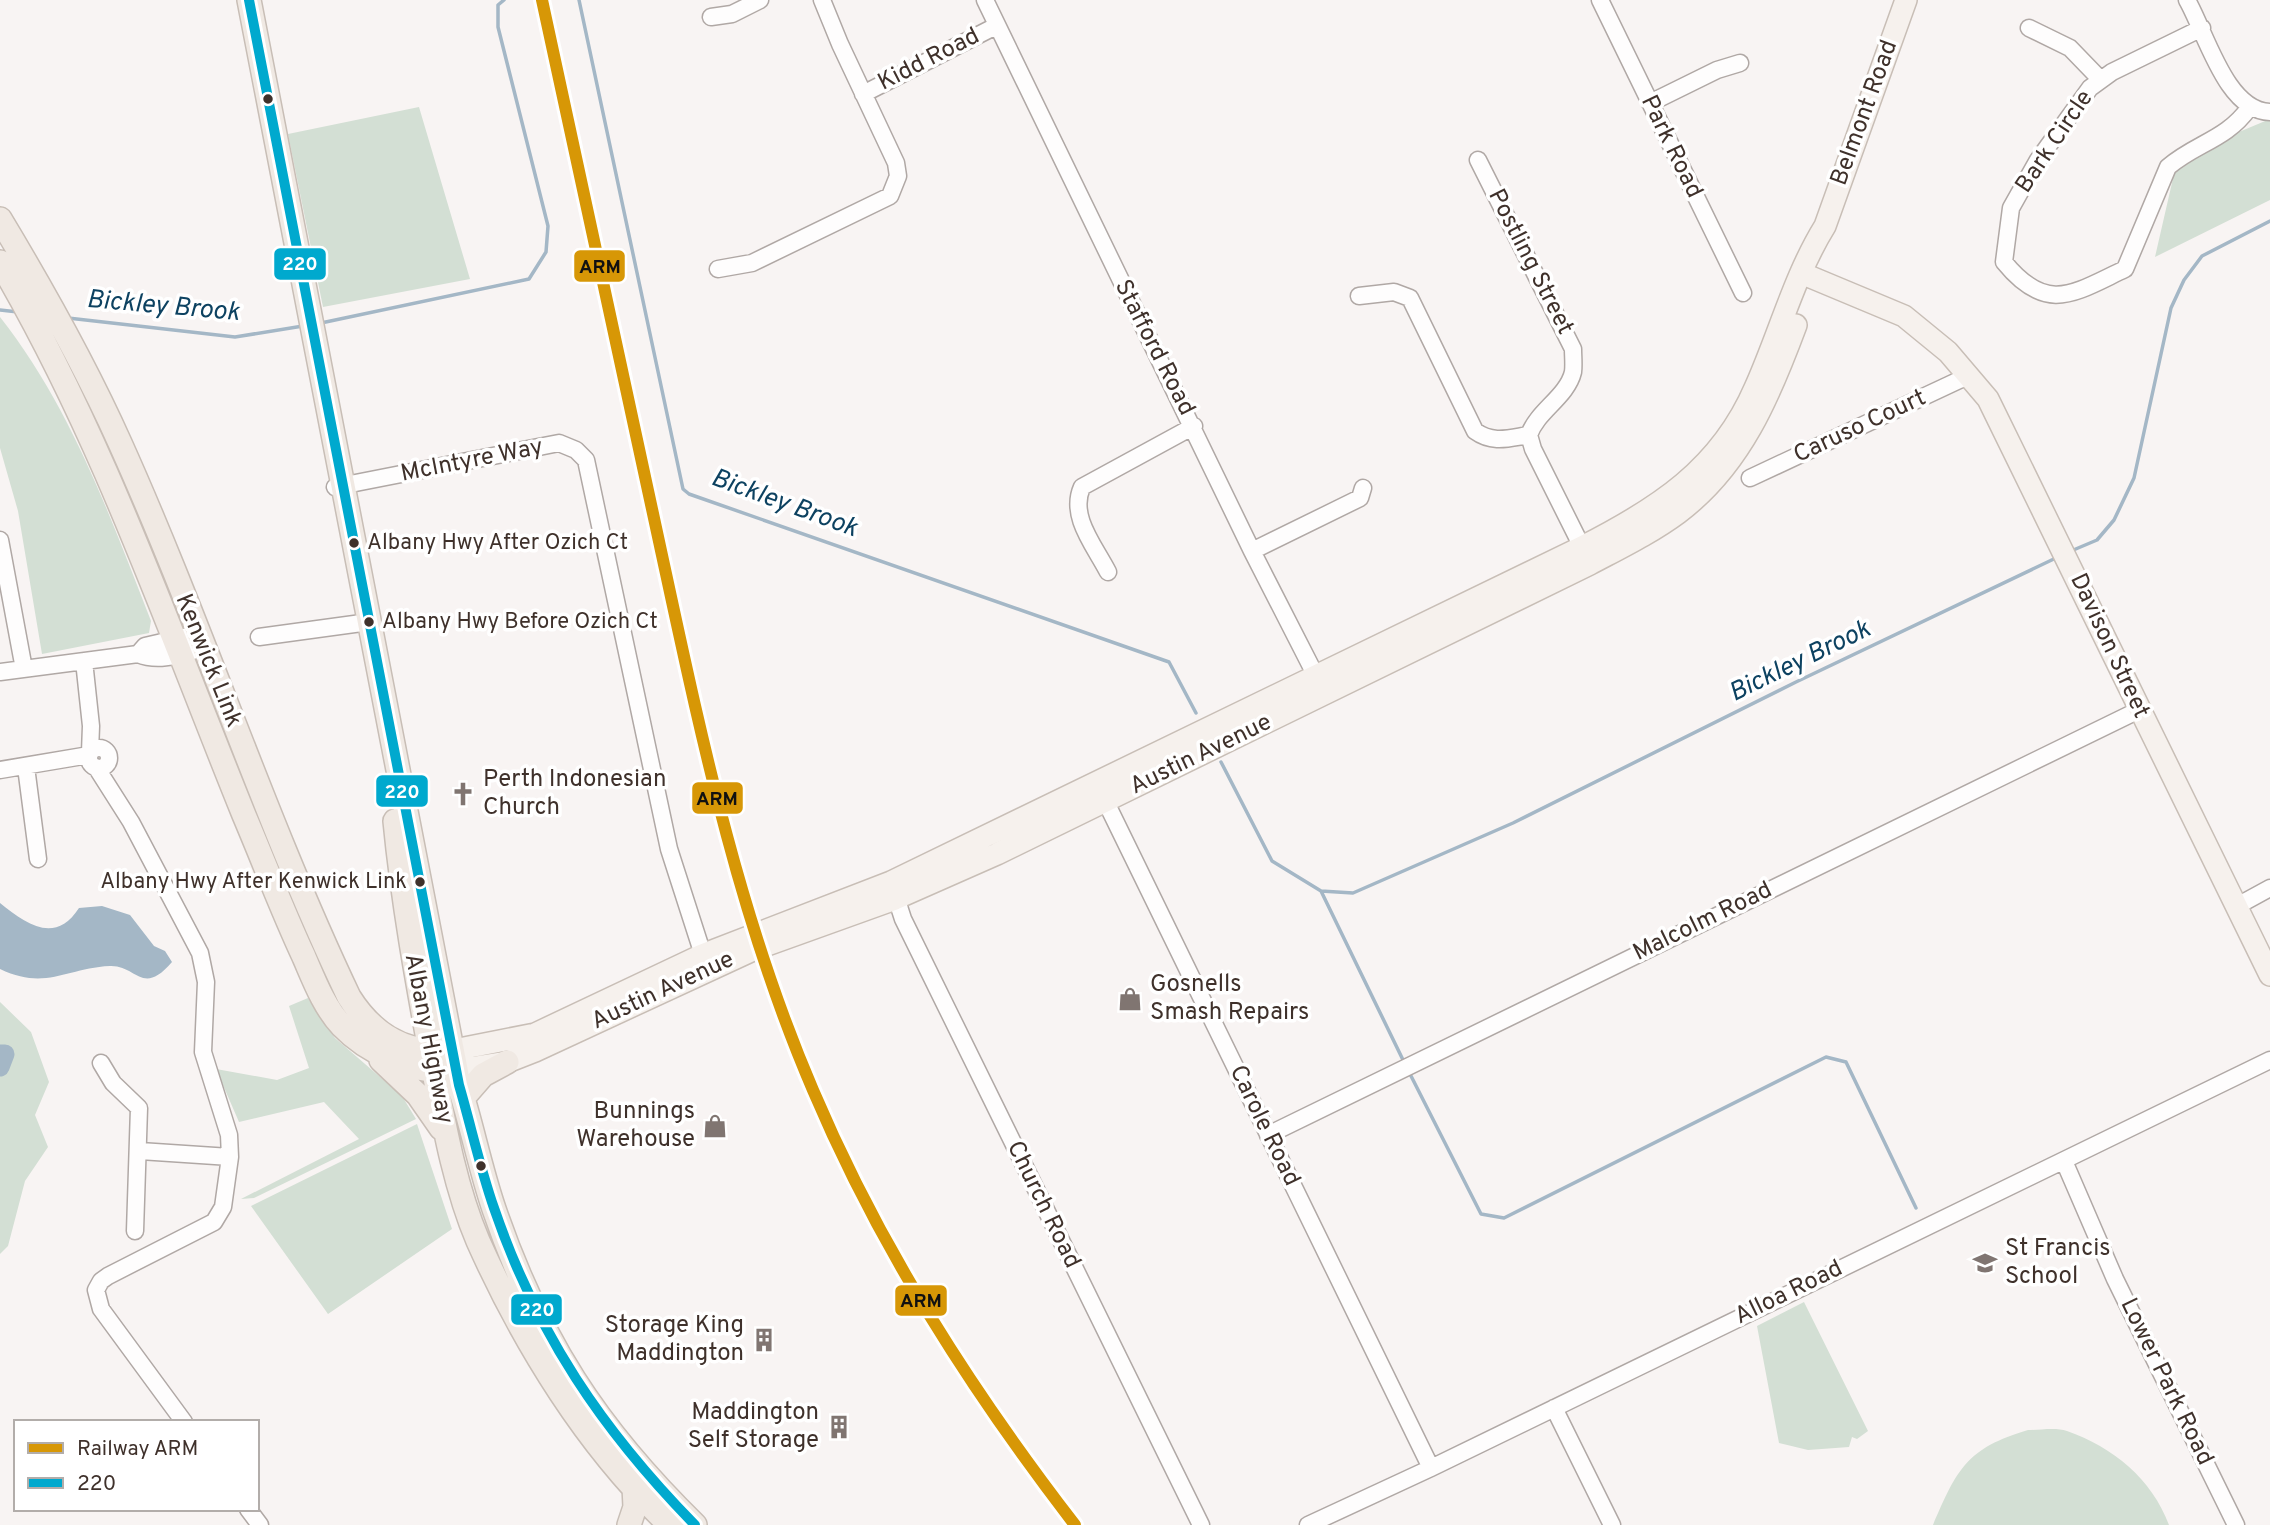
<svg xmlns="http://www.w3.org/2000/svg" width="2270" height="1525" font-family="Overpass,sans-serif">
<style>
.green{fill:#d3dfd4}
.water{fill:#a4b7c6}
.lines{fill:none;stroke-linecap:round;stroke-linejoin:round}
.stream{stroke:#a4b7c6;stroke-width:3.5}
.river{stroke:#a4b7c6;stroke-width:19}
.minor-casing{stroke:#b0a8a5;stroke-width:19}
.major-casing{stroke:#c8beb6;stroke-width:24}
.highway-casing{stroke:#c8beb6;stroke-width:26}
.minor{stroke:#fefdfd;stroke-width:16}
.major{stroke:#f6f1ed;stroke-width:21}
.highway{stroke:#f0e9e3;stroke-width:23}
.bus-1-casing{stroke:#fff;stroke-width:16}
.bus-1{stroke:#00a9ce;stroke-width:10}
.rail-1-casing{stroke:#fff;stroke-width:18}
.rail-1{stroke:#d79706;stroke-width:12}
.bus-dot{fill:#3f312b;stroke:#fff;stroke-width:2.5}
.labels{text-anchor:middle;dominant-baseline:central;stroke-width:7;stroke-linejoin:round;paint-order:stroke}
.bus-label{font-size:22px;fill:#3f312b;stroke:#fff;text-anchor:start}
.street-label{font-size:24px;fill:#3f312b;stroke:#fff}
.poi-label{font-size:24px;fill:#3f312b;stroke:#fff;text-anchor:start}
.water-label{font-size:26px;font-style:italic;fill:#0d4261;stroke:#fff}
.line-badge{stroke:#fff;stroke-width:2.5}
.badge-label{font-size:19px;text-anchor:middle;font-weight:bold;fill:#fff}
.pale-badge-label{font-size:19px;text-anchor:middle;font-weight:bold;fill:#111}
</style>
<rect width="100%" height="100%" fill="#f8f4f3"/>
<path class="green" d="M419,107L470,279L323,307L288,134Z
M2270,119V200L2155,257L2174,174L2203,147Z
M0,317C71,407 110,516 151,621L149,633L42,654L18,511L0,448Z
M308,998L335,1038L402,1096L416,1119L254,1198L241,1199L359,1139L324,1102L239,1122L216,1069L277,1080L309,1068L289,1006Z
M0,1002L31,1032L49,1082L35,1115L48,1147L25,1181L8,1246L0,1254Z
M417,1124L452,1229L328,1314L251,1206Z
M1804,1302L1868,1431L1857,1439L1852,1437L1849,1447L1808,1450L1779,1443L1757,1326Z
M2028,1430C2040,1430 2056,1427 2067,1431C2113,1447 2152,1479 2169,1525H1933C1957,1469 1967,1448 2028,1430Z"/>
<path class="water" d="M0,903C26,924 55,945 79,908L102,906L130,915L154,946L165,951L172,962C142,997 137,965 110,966C66,968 46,991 0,969Z"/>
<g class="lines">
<path class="stream" d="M579,0L683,489L689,494L1169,662L1196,713
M0,310L18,312
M68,318L235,337L303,326
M321,323L529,279L546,252L548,226L498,27V5L504,0
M2071,551L2097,540L2114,520L2134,478L2171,308L2184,280L2202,256L2270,221
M1221,762L1272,861L1321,891L1353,893L1513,823L1796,682L2058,557
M1321,891L1404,1062
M1409,1072L1481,1214L1504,1218L1826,1057L1846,1062L1916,1208"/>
<path class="river" d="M0,1054H5L0,1067"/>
<g class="minor-casing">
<path id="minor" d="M985,0L1252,551L1321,686
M1600,0L1743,293
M2187,0C2206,33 2226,111 2270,112
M711,17L732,14L760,0
M2029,28L2070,48L2100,79
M2202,28L2112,72L2090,88L2038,160L2011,208L2004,262C2047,315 2074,293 2125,269L2168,167C2196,143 2226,140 2249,108
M863,94L996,26
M1650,103L1717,70L1740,63
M1478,160L1573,349C1573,356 1574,365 1573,372C1567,397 1537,411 1529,435
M718,269L752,263L890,196L898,176L896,163L840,44L822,0
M1359,296L1394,292L1410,298L1475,431C1493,444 1509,438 1529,435L1533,449L1586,555
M1750,478L1970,375
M335,487L559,443L576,450L586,460L669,849L706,964
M0,540L24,669
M1252,551L1360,498L1363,488
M1108,572C1094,545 1069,516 1082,487L1194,426
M259,637L369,622
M138,654L145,646L197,634
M84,661L91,726L90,752
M0,672L138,654C160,663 181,654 203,648
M89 758a10 10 0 1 1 20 0a10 10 0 1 1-20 0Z
M26,767L38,859
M96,767L131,822L200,953L206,982L203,1052L229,1135L230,1157L223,1207L214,1222L108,1276L101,1281L96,1290L101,1309L184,1422
M0,770L89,755
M1101,792L1431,1468
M893,888L903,919L1201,1525
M2237,906L2270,888
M101,1063L113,1083L139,1108L135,1231
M1268,1135L2139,710
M140,1151L230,1157
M2064,1161L2115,1279L2236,1525
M1554,1408L1612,1525
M248,1509L260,1525
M1308,1525L1431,1468L2270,1060"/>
</g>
<g class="major-casing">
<path id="major" d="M1801,273L1904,316L1948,352L1988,399L2270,975
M454,1050L535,1034L702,955L891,882L1582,547C1657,509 1720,469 1755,388C1779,335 1794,276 1825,226L1906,0
M457,1070L507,1062L535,1051L753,950L895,899L997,854L1590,564C1620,548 1651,533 1678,513C1741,466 1770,395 1796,325"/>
</g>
<g class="highway-casing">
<path id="highway" d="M249,0L459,1085C472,1126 480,1168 494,1209C539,1340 596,1428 695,1525
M0,219C44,292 85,365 120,443C202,625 263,816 349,997C371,1032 401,1053 444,1051
M0,262C103,437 168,628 244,815C264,862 282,910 304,957C314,980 324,1007 342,1026C367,1052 411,1072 447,1071
M395,821C403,904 418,985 433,1067C444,1125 455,1187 478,1241C524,1344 588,1448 670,1525
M381,1060L418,1095L441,1128
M463,1098L483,1075L507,1062
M629,1525L635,1507L634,1487"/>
</g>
<use href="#minor" class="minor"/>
<use href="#major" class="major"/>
<use href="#highway" class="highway"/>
<g class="bus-1-casing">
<path id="bus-1" d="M249,0L459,1085C471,1126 480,1168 494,1208C537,1334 602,1430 695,1525"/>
</g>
<use href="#bus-1" class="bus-1"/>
<g class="rail-1-casing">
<path id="rail-1" d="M542,0C581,182 621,364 660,546C700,731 738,916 813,1090C880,1248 971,1390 1075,1525"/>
</g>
<use href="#rail-1" class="rail-1"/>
</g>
<defs>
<g id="church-bare" transform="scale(1.89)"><path d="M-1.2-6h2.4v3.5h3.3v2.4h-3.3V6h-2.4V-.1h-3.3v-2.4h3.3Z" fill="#807571" stroke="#fff" stroke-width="2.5" paint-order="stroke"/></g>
<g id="shop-bare" transform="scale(1.89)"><path d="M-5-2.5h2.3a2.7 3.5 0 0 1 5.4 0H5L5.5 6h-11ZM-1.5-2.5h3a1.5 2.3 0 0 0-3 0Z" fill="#807571" stroke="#fff" stroke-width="2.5" paint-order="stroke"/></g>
<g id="school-bare" transform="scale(1.89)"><path d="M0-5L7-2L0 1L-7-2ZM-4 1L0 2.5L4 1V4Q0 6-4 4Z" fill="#807571" stroke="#fff" stroke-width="2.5" paint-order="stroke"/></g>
<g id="building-bare" transform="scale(1.89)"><path d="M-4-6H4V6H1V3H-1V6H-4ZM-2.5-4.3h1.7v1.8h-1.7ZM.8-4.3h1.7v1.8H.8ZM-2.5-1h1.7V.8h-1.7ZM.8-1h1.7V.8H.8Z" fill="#807571" stroke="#fff" stroke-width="2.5" paint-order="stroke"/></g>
</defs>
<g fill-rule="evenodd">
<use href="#church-bare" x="463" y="794"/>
<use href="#shop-bare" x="1130" y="999"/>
<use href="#shop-bare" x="715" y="1126"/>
<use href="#school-bare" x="1985" y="1263"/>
<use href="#building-bare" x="764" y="1340"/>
<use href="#building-bare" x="839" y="1427"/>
</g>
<g class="bus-dot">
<circle cx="268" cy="99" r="6"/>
<circle cx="354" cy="543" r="6"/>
<circle cx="369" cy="622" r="6"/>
<circle cx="420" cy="882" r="6"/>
<circle cx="481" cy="1166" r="6"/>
</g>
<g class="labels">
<g class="bus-label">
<text x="367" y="543">Albany Hwy After Ozich Ct</text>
<text x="382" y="622">Albany Hwy Before Ozich Ct</text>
<text x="407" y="882" text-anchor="end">Albany Hwy After Kenwick Link</text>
</g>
<g class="street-label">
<text transform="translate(929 60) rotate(-27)">Kidd Road</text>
<text transform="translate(1865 113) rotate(-70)">Belmont Road</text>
<text transform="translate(2055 142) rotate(-56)">Bark Circle</text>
<text transform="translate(1671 147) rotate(64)">Park Road</text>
<text transform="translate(1530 262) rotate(63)">Postling Street</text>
<text transform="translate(1154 348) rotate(63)">Stafford Road</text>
<text transform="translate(1860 427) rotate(-25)">Caruso Court</text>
<text transform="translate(472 461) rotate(-11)">McIntyre Way</text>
<text transform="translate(2109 646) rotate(65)">Davison Street</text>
<text transform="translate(208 661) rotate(68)">Kenwick Link</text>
<text transform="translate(1201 755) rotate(-26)">Austin Avenue</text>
<text transform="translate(1703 922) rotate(-26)">Malcolm Road</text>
<text transform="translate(663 991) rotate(-25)">Austin Avenue</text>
<text transform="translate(428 1039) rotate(79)">Albany Highway</text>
<text transform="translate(1264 1126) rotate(64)">Carole Road</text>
<text transform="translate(1043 1205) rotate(64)">Church Road</text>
<text transform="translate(1789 1293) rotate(-26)">Alloa Road</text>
<text transform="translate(2166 1382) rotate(64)">Lower Park Road</text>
</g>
<g class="poi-label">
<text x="483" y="780">Perth Indonesian<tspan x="483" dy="28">Church</tspan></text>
<text x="1150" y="985">Gosnells<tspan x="1150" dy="28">Smash Repairs</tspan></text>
<text x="695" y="1112" text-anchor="end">Bunnings<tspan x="695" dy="28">Warehouse</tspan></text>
<text x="2005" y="1249">St Francis<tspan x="2005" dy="28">School</tspan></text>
<text x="744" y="1326" text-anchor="end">Storage King<tspan x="744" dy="28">Maddington</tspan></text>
<text x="819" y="1413" text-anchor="end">Maddington<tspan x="819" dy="28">Self Storage</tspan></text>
</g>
<g class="water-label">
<text transform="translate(163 307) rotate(5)">Bickley Brook</text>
<text transform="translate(784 504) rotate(20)">Bickley Brook</text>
<text transform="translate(1800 662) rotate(-26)">Bickley Brook</text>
</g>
</g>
<g class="line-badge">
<rect x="273" y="247" width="54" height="34" rx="7" fill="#00a9ce"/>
<rect x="573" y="249" width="53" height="34" rx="7" fill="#d79706"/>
<rect x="375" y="774" width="54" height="34" rx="7" fill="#00a9ce"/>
<rect x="691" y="781" width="53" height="34" rx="7" fill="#d79706"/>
<rect x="894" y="1284" width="54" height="33" rx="7" fill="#d79706"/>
<rect x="510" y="1293" width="53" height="33" rx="7" fill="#00a9ce"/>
</g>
<g class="badge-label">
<text x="300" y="270">220</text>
<text x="402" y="798">220</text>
<text x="537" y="1316">220</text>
</g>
<g class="pale-badge-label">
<text x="600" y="273">ARM</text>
<text x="717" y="805">ARM</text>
<text x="921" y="1307">ARM</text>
</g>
<rect x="14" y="1420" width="245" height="91" fill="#ffffff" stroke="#b2adaa" stroke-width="2"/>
<rect x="28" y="1443" width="35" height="10" fill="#d79706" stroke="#b2adaa" stroke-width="2"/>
<text x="77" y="1455" font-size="21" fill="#3f312b">Railway ARM</text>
<rect x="28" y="1478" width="35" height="10" fill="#00a9ce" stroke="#b2adaa" stroke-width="2"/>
<text x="77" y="1490" font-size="21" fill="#3f312b">220</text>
</svg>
